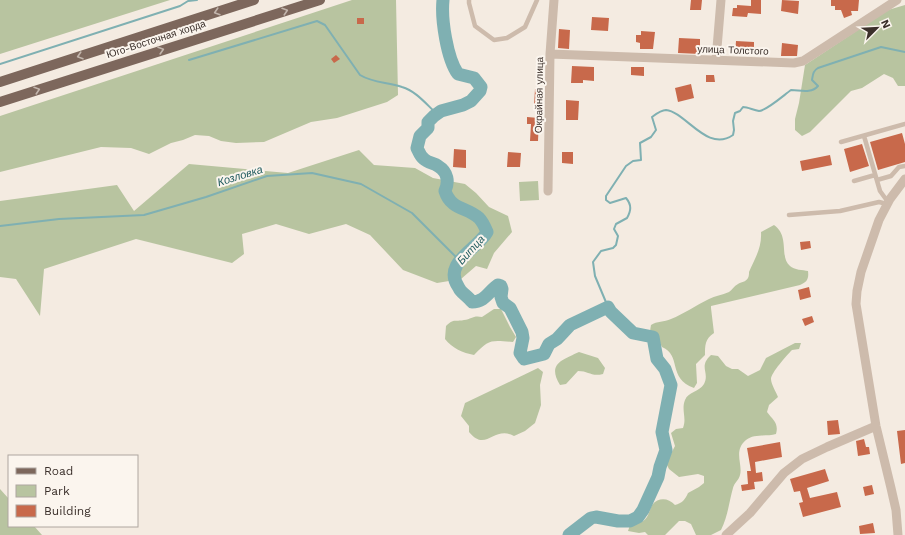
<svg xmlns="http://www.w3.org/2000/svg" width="905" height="535" font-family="'Work Sans',sans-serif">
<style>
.green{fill:#b8c4a0}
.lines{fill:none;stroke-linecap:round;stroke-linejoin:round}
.stream{stroke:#7fb0b2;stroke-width:2}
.river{stroke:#7fb0b2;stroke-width:13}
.building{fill:#c8694b}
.service{stroke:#cdbbac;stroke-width:4.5}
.minor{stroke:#cdbbac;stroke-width:9}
.primary{stroke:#7d675c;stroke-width:10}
.oneway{stroke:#c2b5ac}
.labels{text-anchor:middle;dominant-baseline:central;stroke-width:4;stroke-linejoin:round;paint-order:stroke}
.street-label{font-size:10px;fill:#3b302b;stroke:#fbf5ee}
.water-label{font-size:11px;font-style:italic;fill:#1f5a5e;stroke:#fbf5ee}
</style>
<rect width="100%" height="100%" fill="#f4ebe1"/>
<path class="green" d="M0,0H170L0,54Z
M352,0H396L398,95L387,102L337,118L311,122L264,142L236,143L221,141L209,136L195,135L183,140L171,143L149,154L131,148L101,147L0,172V116Z
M905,5V86H898L893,78L884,74L862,88L851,91L810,132L802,136L795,130V119L799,103L805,65L888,10Z
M359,150L374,165L415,168L433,178L465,184L476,193L489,207L508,216L512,232L494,253L487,269L476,266L461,279L437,283L403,270L370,235L346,224L309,234L276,224L242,234L244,254L232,263L136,239L44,269L40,316L16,279L0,277V201L117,185L134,211L189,164L288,173Z
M538,181L539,200L520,201L519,182Z
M774,225C790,236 779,257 790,266C794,270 803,270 808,271C809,279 807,282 800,285L711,306V308L714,333C705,339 705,345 705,355L696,364L697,383L694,388C667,378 682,355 662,347L656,335L650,331L651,325C657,321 664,322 671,319C684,314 696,305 709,299C715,296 722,295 729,292C732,290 734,286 738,284C741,282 746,282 748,278C749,276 749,274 749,272C755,258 762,248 761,232Z
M494,309H501L510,327L516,337L513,342C491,340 489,339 474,355C463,353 452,348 445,339L446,326C454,318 454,322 464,320C472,319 473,315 482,317Z
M795,343H801L799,349L792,350C787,355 771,373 771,379C771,384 776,392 778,397L769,405L767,412C773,420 779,423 776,434C767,437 754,433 746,440C733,451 743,464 740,475C739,480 734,483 733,488C729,502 728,516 721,530L711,535H696L691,524L685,521H679L665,535H648L645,532L639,533L628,531L630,525C636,524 643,523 647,517C649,514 650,509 652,505C659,497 668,498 675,505C682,503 685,500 688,493L699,487L704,483V476L698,474L679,477L669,469L666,463L675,446L671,433L676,429L683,428C687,418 681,410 685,400C688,392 699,392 704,384C710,372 698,367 711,355L718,356L726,366L732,369H738L748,376L760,370L766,358Z
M579,352L598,358L605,368L603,374C591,377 589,371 578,371L566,384L560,385C547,364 562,360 579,352Z
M538,368L543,372L540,385L541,405L535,423L525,431L514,436C494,425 486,453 469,432V426L461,416L465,403Z
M0,489L9,499V526H34L42,535H0Z"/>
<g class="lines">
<path class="stream" d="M189,60L317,21L325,25L360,75C373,83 388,82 402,87C416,91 426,104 437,114
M0,64L180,6L188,1L197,0
M0,226L59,219L144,215L206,197L267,176L312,173L361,184L412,213L460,261
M608,307L595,276L593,262L601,251L613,248L616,245L618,236L614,229L616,224L627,218C631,211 632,205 626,198L610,203L606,200V196L626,166L633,161L641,160L640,143L651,137L656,130L652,117C656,114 661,110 666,110C686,112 707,153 733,135L734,130L733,121L735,113L740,111L743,107C748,107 753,110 759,111C766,111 784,95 791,90C800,90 811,94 818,86L812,80C813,74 813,71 818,68L881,47L905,52"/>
<path class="river" d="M443,0C441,19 447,59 458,74L474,78L481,87L480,91L471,101L463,105L441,111L434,116L428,122V128L420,136L417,148C419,152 420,156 424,159C428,163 434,163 438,166C448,172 449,182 445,191C451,210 467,207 479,218C483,222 485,227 487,232C478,249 441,263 459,288C461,293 468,296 472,302C485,302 489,291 498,285L501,286L502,289L501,297L503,303L510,308L522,332L523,338L520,353L524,359L544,354L549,344L557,339L570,325L608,307L611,312L633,333L653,337L657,359L665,369L671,385L662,432L666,450L660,467L658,477L643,510L638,517L630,521H618L596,517L591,518L569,535"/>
</g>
<path class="building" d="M691,0H702L701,10H690Z
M751,0H761V14L748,13L747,17L732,16L733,8H737V5L751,6Z
M782,0L799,1L798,14L781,11Z
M831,0H859L858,11H851L852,15L844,18L841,10H835V6H831Z
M592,17L609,18L608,31L591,30Z
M357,18H364V24H357Z
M559,29L570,30L569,49L558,48Z
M641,31L655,32L653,49H640V43L636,42V35H641Z
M679,38L700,39V54L678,53Z
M736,41L754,42V47H757V55L735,54Z
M782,43L798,45L797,56H781Z
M336,55L340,59L334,63L331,59Z
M572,66L594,67V81L583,80V83H571Z
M631,67H644V76L631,75Z
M706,75H714L715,82H706Z
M691,84L694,98L678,102L675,88Z
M535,89H541V106H534Z
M566,100L579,101L578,120H566Z
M527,117L539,118L538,141H530L531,124H527Z
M902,133L905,144V162L878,170L870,142Z
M862,144L869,166L850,172L844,149Z
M454,149L466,150V168L453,167Z
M508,152L521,153L520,167H507Z
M562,152H573V164L562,163Z
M830,155L832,165L802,171L800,161Z
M810,241L811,248L801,250L800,242Z
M809,287L811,297L800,300L798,290Z
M812,316L814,322L805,326L802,319Z
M838,420L840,434L828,435L827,421Z
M905,430V463L901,464L897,431Z
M864,439L866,447H869L870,454L858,456L856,441Z
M780,442L782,457L755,462L756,473L762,472L763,481L754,482L755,489L742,491L741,485L748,484L747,471H751L747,448Z
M825,469L829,481L807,488L810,498L837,492L841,507L803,517L799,503L803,502L800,491L794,492L790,479Z
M872,485L874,494L865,496L863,487Z
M873,523L875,533L860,534L859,526Z"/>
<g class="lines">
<path class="service" d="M469,0V3L475,26L494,40L507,38L525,27L537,0
M864,136L880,191L888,202
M841,142L905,124
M877,180L891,176L899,167L905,166
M854,181L875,175
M789,215L840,211L879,202L887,204"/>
<path class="minor" d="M550,54L794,63L803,61L897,0
M716,60L721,0
M548,191L550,54L554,0
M726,535L750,513L784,473L802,459L827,447L876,426
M898,535L896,510L891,488L876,426L856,304L857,291L861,272L879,220L890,199L905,179"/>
<path class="primary" d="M0,82L254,0
M0,102L320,0"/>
</g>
<defs><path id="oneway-chevron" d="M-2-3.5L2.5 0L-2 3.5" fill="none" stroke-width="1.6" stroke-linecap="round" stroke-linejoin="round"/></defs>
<g class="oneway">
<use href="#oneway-chevron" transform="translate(285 11) rotate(-18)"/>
<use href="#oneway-chevron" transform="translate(217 12) rotate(162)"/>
<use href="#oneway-chevron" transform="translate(161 50) rotate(-17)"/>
<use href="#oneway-chevron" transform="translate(80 56) rotate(162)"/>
<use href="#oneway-chevron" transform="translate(37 90) rotate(-18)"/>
</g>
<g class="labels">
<g class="street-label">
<text transform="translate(156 39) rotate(-18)">Юго-Восточная хорда</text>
<text transform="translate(733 50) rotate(2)">улица Толстого</text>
<text transform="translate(539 95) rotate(-89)">Окрайная улица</text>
</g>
<g class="water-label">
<text transform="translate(240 176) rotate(-17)">Козловка</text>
<text transform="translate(471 250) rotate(-48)">Битца</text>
</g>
</g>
<rect x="8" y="455" width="130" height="72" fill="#fbf5ee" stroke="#aea6a0"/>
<rect x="16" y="468" width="20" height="6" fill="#7d675c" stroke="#aea6a0"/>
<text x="44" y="475" font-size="12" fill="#3b302b">Road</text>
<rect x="16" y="485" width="20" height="12" fill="#b8c4a0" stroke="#aea6a0"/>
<text x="44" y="495" font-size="12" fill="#3b302b">Park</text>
<rect x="16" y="505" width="20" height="12" fill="#c8694b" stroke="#aea6a0"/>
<text x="44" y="515" font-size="12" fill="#3b302b">Building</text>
<g transform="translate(877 28) rotate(66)" stroke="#fbf5ee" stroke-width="3" paint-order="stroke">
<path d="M0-3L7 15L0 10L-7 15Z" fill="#3b302b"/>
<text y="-6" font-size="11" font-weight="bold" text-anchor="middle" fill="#3b302b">N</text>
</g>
</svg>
